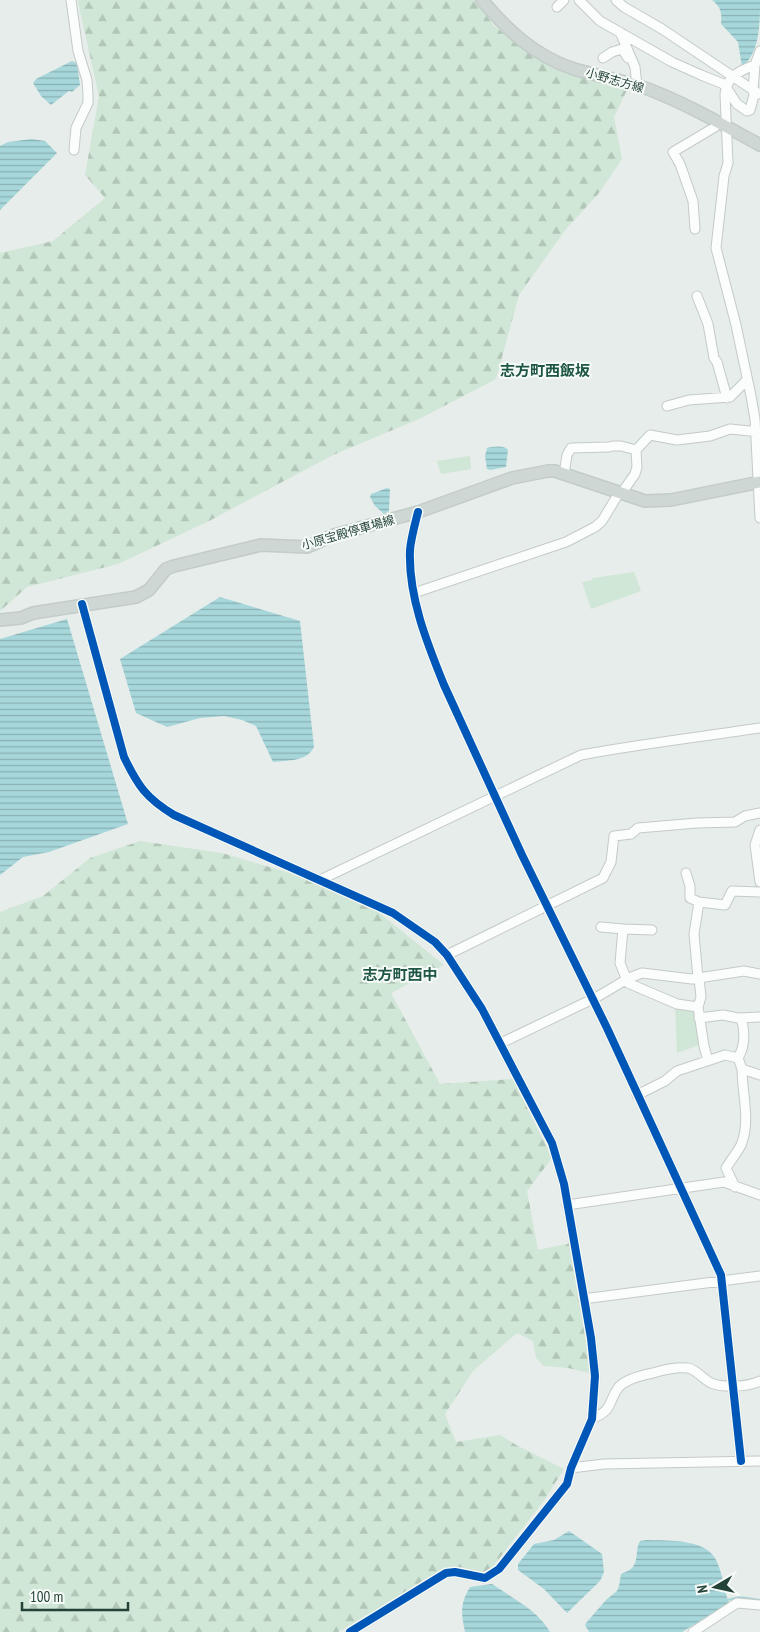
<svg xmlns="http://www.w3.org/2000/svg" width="760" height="1632" font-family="'PT Sans Narrow','Noto Sans JP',sans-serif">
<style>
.grass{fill:#d0e6d6}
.forest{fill:url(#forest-firs)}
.water{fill:url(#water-rules)}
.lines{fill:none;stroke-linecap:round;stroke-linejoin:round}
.stream{stroke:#a7d7db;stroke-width:2}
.minor-casing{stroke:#c4cac7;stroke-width:11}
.major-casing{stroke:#c2ccc8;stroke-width:14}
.minor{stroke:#fbfcfc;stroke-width:9}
.major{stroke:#cfd7d5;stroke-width:11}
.cycleway-casing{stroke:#f6fbf8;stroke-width:11}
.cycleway{stroke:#0057b8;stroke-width:8}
.labels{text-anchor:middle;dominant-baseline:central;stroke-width:4;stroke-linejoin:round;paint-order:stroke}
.street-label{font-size:12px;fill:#234238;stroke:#f6fbf8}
.quarter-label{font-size:15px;font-weight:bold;fill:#1e5545;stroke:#f6fbf8}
</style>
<defs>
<pattern id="forest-firs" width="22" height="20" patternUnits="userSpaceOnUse" patternTransform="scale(1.25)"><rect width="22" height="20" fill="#d0e6d6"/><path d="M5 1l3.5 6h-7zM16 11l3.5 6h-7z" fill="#b2c6b8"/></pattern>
<pattern id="water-rules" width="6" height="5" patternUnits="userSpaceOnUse" patternTransform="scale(1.25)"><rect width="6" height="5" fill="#a7d7db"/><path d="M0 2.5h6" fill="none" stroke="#88b0b3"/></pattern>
</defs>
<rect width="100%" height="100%" fill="#e7edea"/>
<path class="grass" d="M470,456L471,469L441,474L437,461Z
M634,572L641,591L591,609L582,582L592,580L593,578Z
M675,1006L696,1008L702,1044L677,1053Z"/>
<path class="forest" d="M79,0H475L494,26L550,67L627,90L614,117L622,159L599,193L566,229L519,295L496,379L419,419L333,455L209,521L118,564L27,587L0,611V253L53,241L105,198L85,175L99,96L78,2Z
M140,841L222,853L307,878L372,907L444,965L391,993L440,1084L513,1079L552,1158L527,1191L538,1250L571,1243L594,1374L568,1368L544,1366L536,1358L533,1341L517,1333L473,1371L445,1414L456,1442L500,1435L518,1446L564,1469L543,1502L487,1574L446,1569L338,1632H0V912L43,896L90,858Z"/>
<path class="water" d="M712,0H760C760,23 760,53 742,67L738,42L721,24C722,13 721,7 712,0Z
M72,61L77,63L80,85L72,92L69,91L51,105L41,96L33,83L36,79Z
M32,139L45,141L57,153L0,210V146L8,142Z
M491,447C497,447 504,445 508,450L506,467L490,470L487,469L485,456L487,448Z
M387,488L390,489L389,511L384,514L375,506L370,497L371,494Z
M220,597L300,621L314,747C307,762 287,760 273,762L256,726L242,720L224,716L200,718L167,727L136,713L120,659Z
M67,619L128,824L49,852L23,857L0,875V639Z
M569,1531L602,1554L604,1572L600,1581L567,1613L544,1589L518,1570V1564L534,1544L554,1540Z
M647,1540C668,1541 708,1538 717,1562C723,1575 724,1590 729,1603L682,1632H589L585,1625L586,1623L606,1600L617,1591L619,1586L621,1574C624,1572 629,1571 632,1568C639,1561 635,1548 640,1541Z
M492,1584C512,1598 538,1610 550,1632H465C461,1613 460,1604 470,1587Z"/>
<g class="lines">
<path class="stream" d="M727,1600L740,1597L760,1600"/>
<g class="minor-casing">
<path id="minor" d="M71,0L78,51L87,80L88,95V103L76,128L74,150
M579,0L600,21L672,62L701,75L726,85
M616,0L624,7L662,29L753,90L754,95L750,110L747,111L737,104L726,87
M557,7L564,0
M620,32L635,67L637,86
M760,51L755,65L753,90L760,94
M603,58L612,52L622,49L628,58
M755,65C739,71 727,76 725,94L728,163L724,176L716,248L736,325L751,396L755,419L760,518
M695,229L693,201L680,164L673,152L715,127L716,122
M697,296L708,324L714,358L717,362L727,398
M667,406L689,400L730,397L747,380
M564,474L567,455L571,448L609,447L613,446H621L636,450
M621,494L635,474L637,467L636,450L650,435L677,440L710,436L730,429L760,432
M418,512C415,524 411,538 410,550C408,596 427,643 444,685L522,855L607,1028L721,1275L741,1461
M414,593L566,542L595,527L602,521L619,493
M82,604L124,757C138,786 146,798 174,815L393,913L435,942L447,955L482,1009L552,1143L564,1184L591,1338L595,1376L592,1419L571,1468L567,1484L499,1569L485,1578L455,1572L446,1573L350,1632
M760,830L755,845L760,882
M686,873L690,886V898L699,902L725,905L732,891L760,892
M320,880L581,755C640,744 700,737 760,728
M601,927L623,929L620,963L628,983L677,1004L698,1007
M623,929L652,930
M447,955L603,878L611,862L614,836L631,834L638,828L697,823L735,822L745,816L760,813
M698,978L694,934L699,902
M699,978L701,997L698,1007L704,1046L708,1061
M699,1018L723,1015L738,1018L760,1017
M501,1043L597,997L629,978L642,973L692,979L744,971L760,974
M738,1058C745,1046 745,1031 741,1018
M637,1095L665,1081L677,1071L725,1055L738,1058L742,1069L760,1075
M735,1187L726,1168C731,1160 737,1153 741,1145C751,1122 742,1093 742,1069
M567,1205L724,1182L760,1195
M583,1299L760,1276
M592,1419C614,1409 607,1404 618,1388C625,1379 643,1375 653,1373C663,1370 678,1367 688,1368C697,1370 703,1379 711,1383C723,1388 748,1387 760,1381
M571,1468L604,1464L760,1461
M693,1632L737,1603L760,1605"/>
</g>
<g class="major-casing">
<path id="major" d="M482,0C507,30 534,55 571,68C596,76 623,80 648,89C687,104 723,125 760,145
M0,620L21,618L33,613L136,597L149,590L166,569L174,566L261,545L307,547L334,535L418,512L512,478L548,471H555L645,501L671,500L760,482"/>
</g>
<use href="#minor" class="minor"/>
<use href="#major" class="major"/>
<g class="cycleway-casing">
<path id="cycleway" d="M418,512C415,524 411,538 410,550C408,596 427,643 444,685L522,855L607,1028L721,1275L741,1461
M82,604L124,757C138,786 146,798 174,815L393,913L435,942L447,955L482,1009L552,1143L564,1184L591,1338L595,1376L592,1419L571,1468L567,1484L499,1569L485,1578L455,1572L446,1573L350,1632"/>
</g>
<use href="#cycleway" class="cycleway"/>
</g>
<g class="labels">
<g class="street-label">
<text transform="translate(615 80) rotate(16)">小野志方線</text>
<text transform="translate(348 532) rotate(-16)">小原宝殿停車場線</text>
</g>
<g class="quarter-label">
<text x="545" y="370">志方町西飯坂</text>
<text x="400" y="974">志方町西中</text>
</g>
</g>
<g transform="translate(715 1587) rotate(261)" stroke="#f6fbf8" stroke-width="4" paint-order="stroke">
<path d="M0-4L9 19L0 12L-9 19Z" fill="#234238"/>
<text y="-8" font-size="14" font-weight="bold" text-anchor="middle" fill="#234238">N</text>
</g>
<path d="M22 1602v8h106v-8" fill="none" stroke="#234238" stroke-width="2.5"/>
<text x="30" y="1602" font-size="15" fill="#234238" stroke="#f6fbf8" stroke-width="4" paint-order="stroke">100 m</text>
</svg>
